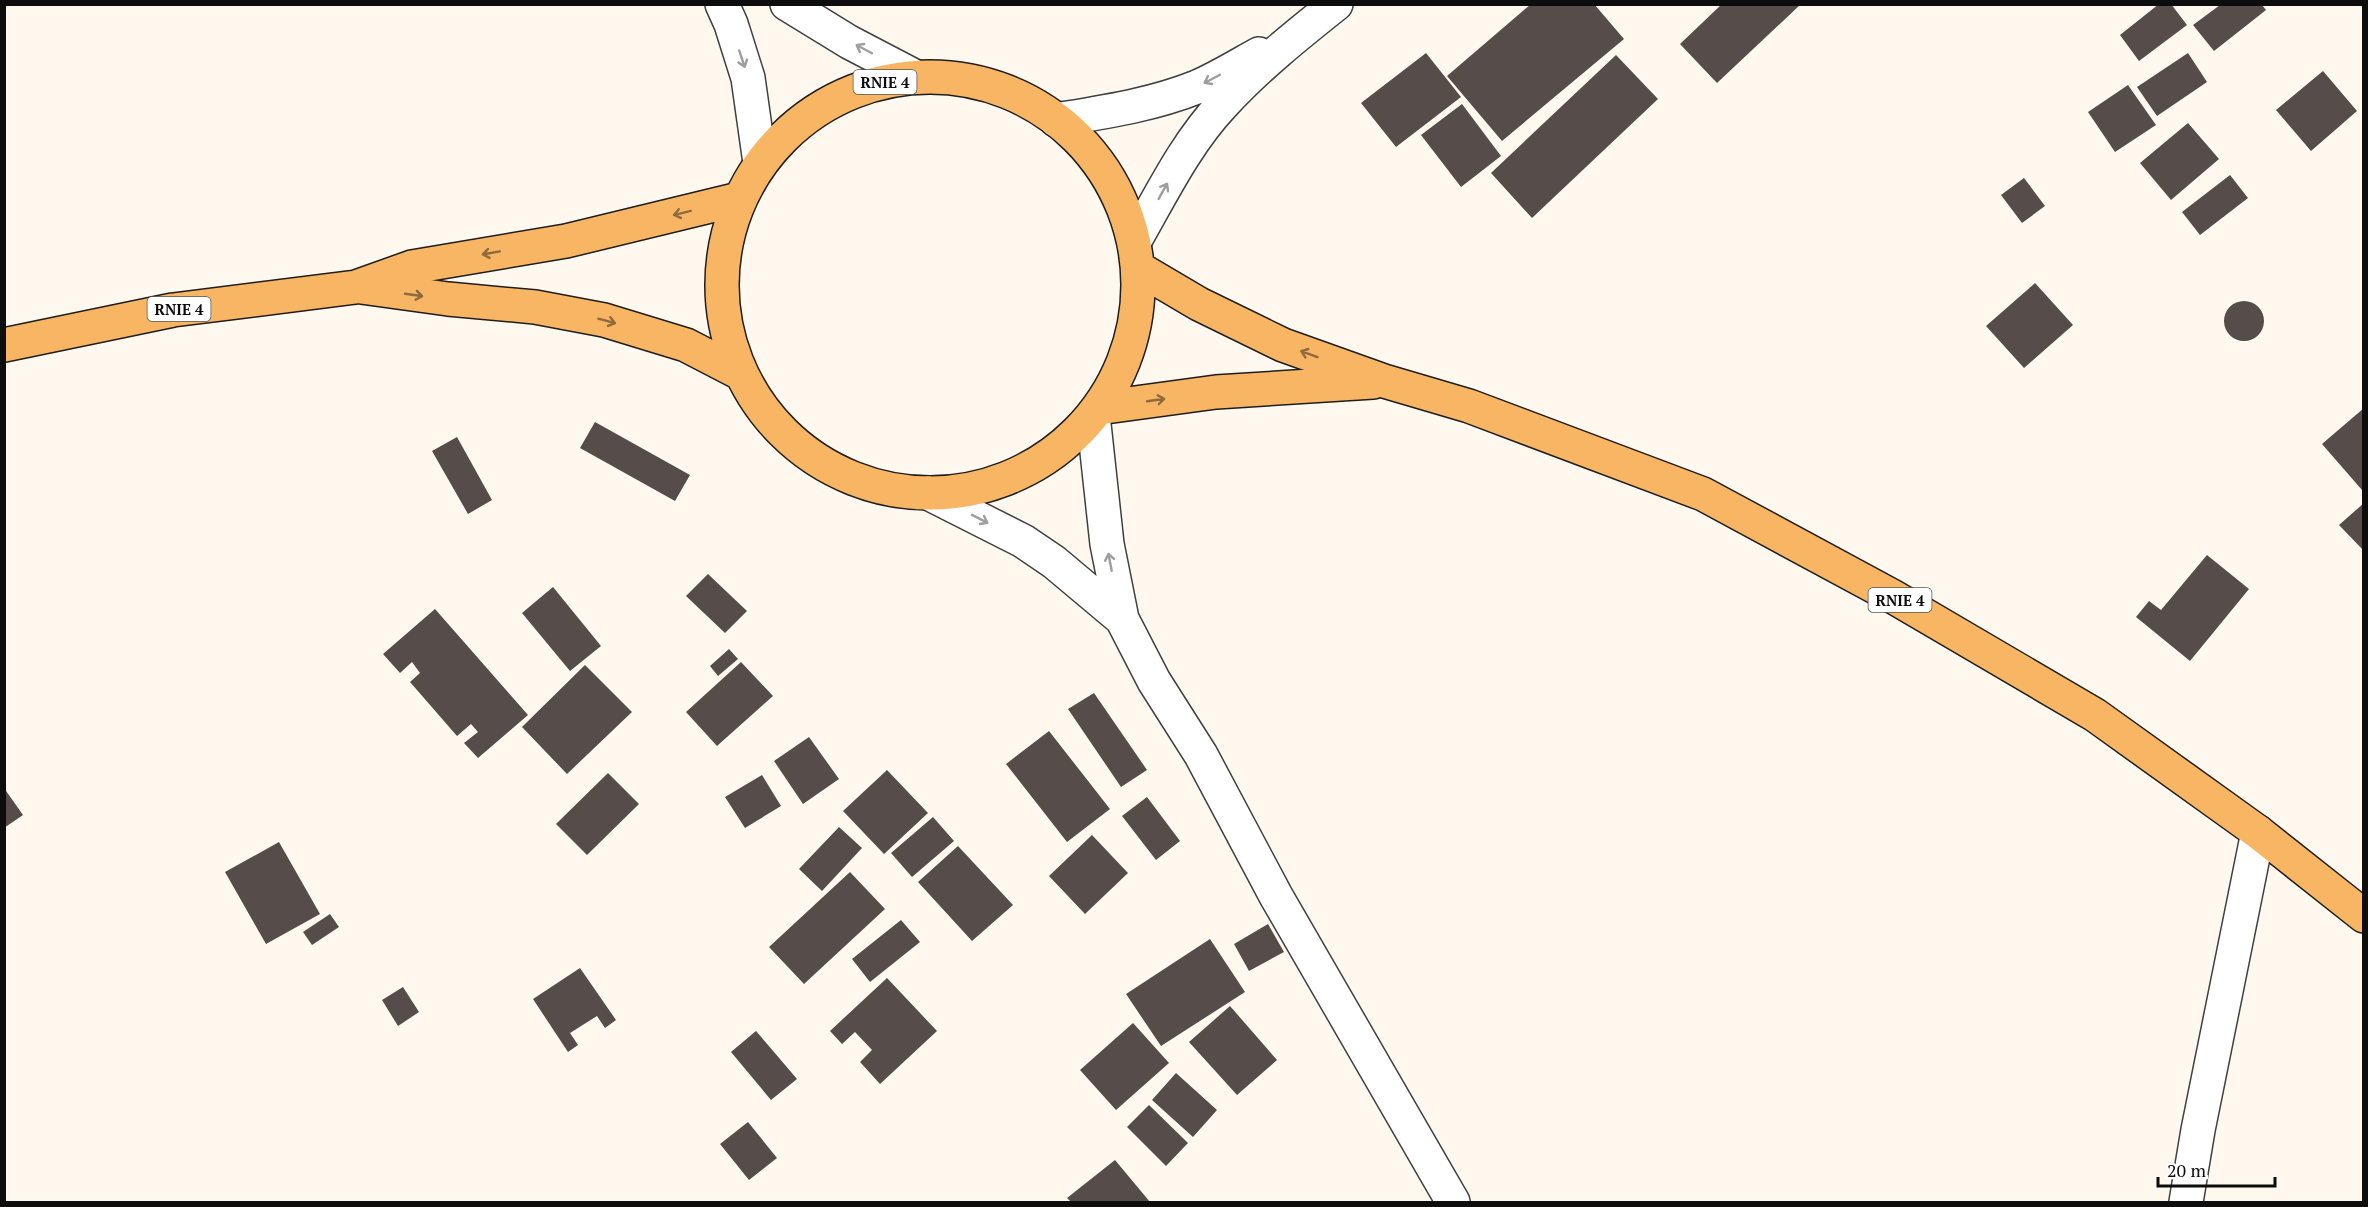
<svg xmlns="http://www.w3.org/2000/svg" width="2368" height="1207" font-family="'PT Serif',serif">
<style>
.building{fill:#564c4a}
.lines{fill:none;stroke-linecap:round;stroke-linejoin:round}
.minor-casing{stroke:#404040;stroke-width:36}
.tertiary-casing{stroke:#404040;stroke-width:36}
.primary-casing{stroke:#1e1e1e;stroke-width:36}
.minor{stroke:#fff;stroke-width:33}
.tertiary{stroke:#fff;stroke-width:33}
.primary{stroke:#f8b665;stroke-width:33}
.oneway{stroke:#9e9e9e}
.oneway2{stroke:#8e6a3d}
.labels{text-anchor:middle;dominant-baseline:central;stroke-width:6;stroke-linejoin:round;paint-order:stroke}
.shield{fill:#fff;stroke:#565656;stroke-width:1.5}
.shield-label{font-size:15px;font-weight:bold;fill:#0d0d0d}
</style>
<rect width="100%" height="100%" fill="#fff8ee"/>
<path class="building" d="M1531,4H1594L1624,39L1502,141L1447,76Z
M1722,4H1801L1717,83L1680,44Z
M2159,4H2171L2187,25L2139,61L2120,35Z
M2220,5H2262L2266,10L2214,51L2193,25Z
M1426,53L1461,97L1396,147L1361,103Z
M2188,53L2207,82L2157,116L2137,87Z
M1616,55L1658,99L1532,218L1491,173Z
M2323,71L2357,111L2311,151L2276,110Z
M2128,85L2156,125L2115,152L2088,112Z
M1462,104L1501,156L1461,187L1421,135Z
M2188,123L2219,159L2171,200L2140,163Z
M2230,175L2248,198L2200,235L2182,212Z
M2024,178L2045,206L2022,223L2001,195Z
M2035,283L2073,325L2024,368L1986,326Z
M2224 321a20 20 0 1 1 40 0a20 20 0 1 1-40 0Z
M2364,408V489L2362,490L2322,444Z
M595,422L690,475L675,501L580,448Z
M457,437L492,500L468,514L432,451Z
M2364,503V551L2339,525Z
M2207,555L2249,589L2190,661L2136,617L2149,601L2161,610Z
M708,574L747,611L725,633L686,596Z
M553,587L601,646L570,671L522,613Z
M435,609L528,715L478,758L464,743L478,732L471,724L457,736L410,682L420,673L412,662L400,673L383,654Z
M729,649L738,659L718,676L710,666Z
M741,662L773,696L717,746L686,712Z
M585,665L632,712L567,774L522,727Z
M1094,693L1147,770L1121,787L1068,709Z
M1049,731L1110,809L1067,842L1006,764Z
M809,737L839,779L803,804L774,761Z
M887,770L928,813L884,854L843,811Z
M608,773L639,804L587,855L556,824Z
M762,775L781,806L745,828L725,797Z
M4,788L23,815L4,828Z
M1147,797L1180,841L1156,860L1122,816Z
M933,817L954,841L912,877L891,853Z
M839,827L862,848L822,891L799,869Z
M1092,835L1128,873L1085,914L1049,876Z
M279,842L320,914L266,944L225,872Z
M958,846L1013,905L972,941L918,882Z
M850,872L885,909L804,984L769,947Z
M330,914L339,927L312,945L303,932Z
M901,920L920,942L870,982L852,959Z
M1268,924L1284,952L1249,971L1234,944Z
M1210,939L1245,992L1161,1046L1126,994Z
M580,968L616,1020L605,1028L597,1016L570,1033L578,1045L568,1052L533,999Z
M887,978L937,1031L880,1084L860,1062L872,1050L855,1032L842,1044L830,1031Z
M403,987L419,1012L398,1026L382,1000Z
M1230,1006L1277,1060L1237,1095L1189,1042Z
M1133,1023L1169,1063L1116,1110L1080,1070Z
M756,1031L797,1079L771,1100L731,1052Z
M1176,1073L1217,1110L1193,1137L1152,1100Z
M1149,1105L1188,1143L1166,1166L1127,1127Z
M748,1122L777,1158L749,1180L720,1144Z
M1115,1160L1150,1202H1071L1067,1198Z"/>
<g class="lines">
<g class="minor-casing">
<path id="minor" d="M2186,1202L2198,1130L2258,832"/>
</g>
<g class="tertiary-casing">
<path id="tertiary" d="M722,4L731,24L748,78L760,163
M787,4L849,42L916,77
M1056,120C1104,112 1152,105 1197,87C1218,78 1239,65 1259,54
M1134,242C1161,195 1186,143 1223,104C1257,67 1297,35 1336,4
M1093,415L1107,544L1122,619L1154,681L1201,755L1276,896L1453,1202
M928,493L1023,541L1054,562L1122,619"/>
</g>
<g class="primary-casing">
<path id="primary" d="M722 285a208 208 0 1 1 416 0a208 208 0 1 1-416 0Z
M1138,268L1199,304L1283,345L1384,381L1469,406L1703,494L1892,596L2095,715L2258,832L2364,916
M361,287L448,299L535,307L604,320L686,345L740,373
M4,345L173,310L356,287L412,267L566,241L739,199
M1098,408L1216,392L1373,382"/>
</g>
<use href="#minor" class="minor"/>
<use href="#tertiary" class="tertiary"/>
<use href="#primary" class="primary"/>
</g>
<defs><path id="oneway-shaft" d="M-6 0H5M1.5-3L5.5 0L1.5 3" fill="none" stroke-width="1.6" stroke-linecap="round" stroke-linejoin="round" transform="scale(1.5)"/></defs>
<g class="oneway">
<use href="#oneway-shaft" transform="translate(864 49) rotate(-152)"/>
<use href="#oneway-shaft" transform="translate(742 59) rotate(72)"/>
<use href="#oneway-shaft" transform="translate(1212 79) rotate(152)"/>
<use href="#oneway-shaft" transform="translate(1163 191) rotate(-61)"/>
<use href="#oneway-shaft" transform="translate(980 519) rotate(27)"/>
<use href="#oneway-shaft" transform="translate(1110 562) rotate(-101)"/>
</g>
<g class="oneway2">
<use href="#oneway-shaft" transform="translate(682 213) rotate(166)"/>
<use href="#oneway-shaft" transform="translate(491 253) rotate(170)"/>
<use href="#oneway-shaft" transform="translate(414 295) rotate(8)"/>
<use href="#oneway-shaft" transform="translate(607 321) rotate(15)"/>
<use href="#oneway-shaft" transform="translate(1309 354) rotate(-160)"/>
<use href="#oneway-shaft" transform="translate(1156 400) rotate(-8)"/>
</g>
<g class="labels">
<g class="shield">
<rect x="853.5" y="70" width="63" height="24" rx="4.5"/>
<rect x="147.5" y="297" width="63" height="24" rx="4.5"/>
<rect x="1868.5" y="588" width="63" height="24" rx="4.5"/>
</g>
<g class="shield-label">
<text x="885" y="82">RNIE 4</text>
<text x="179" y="309">RNIE 4</text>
<text x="1900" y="600">RNIE 4</text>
</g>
</g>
<rect width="2368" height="1207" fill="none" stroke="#0d0d0d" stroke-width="12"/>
<path d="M2158 1177v9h117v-9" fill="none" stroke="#0d0d0d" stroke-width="3"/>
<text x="2167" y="1177" font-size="18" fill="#0d0d0d" stroke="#ffffff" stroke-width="4.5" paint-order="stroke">20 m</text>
</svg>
